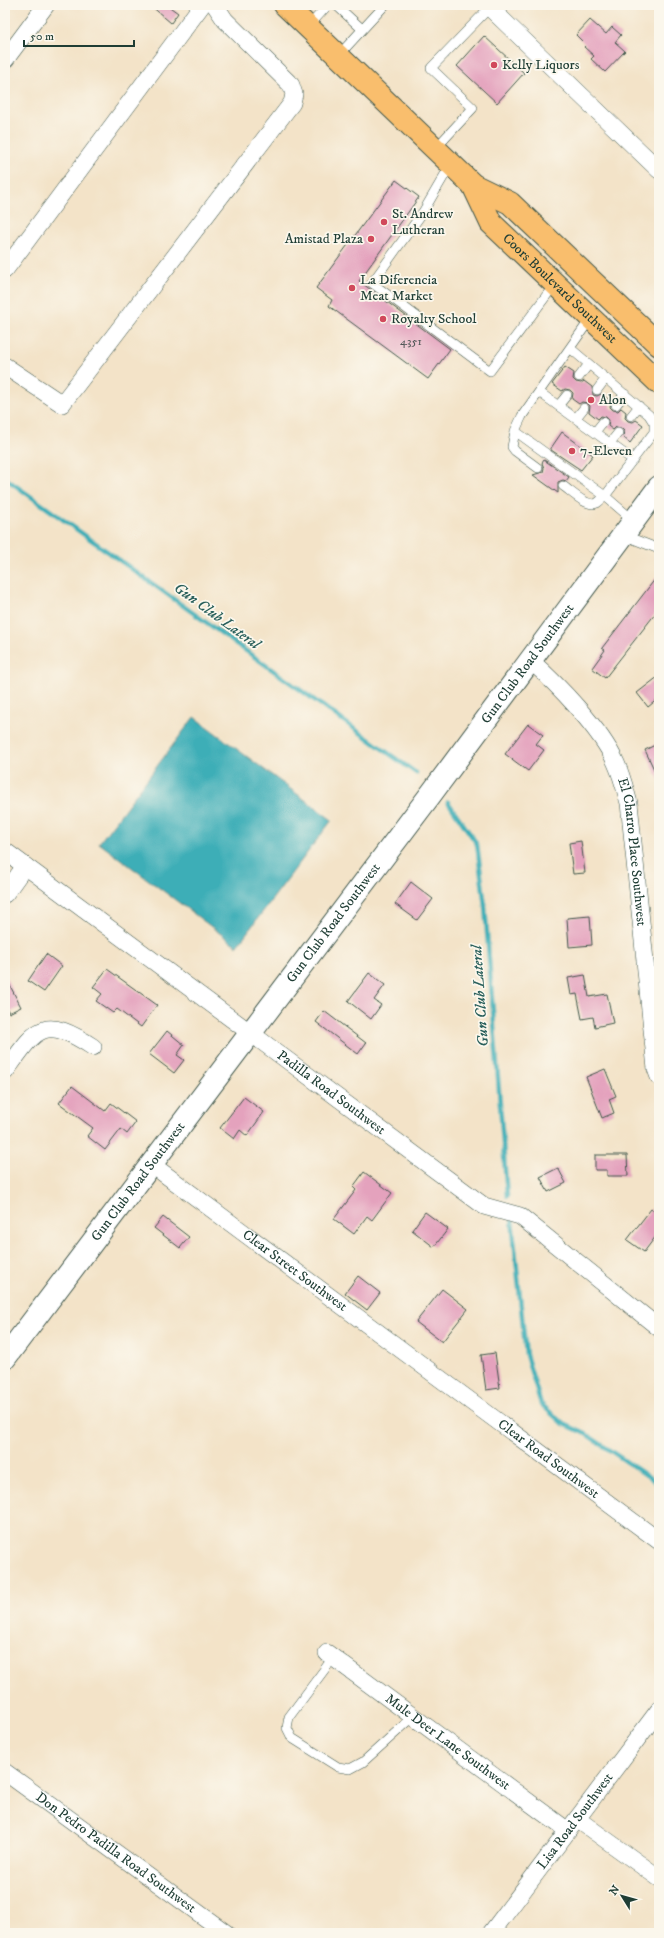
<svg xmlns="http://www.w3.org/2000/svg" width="664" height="1938" font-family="'IM FELL DW Pica',serif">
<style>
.water{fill:#3daeb7;stroke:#2e7676}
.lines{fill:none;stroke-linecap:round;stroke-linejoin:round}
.stream{stroke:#3daeb7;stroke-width:4.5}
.building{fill:#e4a2bd}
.service-casing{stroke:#3f564a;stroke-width:10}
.minor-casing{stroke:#3f564a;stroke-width:18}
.tertiary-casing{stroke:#3f564a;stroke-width:24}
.primary-casing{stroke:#3f564a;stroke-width:24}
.service{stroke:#fff;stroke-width:9}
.minor{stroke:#fff;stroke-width:17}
.tertiary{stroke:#fff;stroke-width:22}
.primary{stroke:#f9be6d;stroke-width:22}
.poi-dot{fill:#d1495b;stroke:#fbf7ec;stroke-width:1.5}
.labels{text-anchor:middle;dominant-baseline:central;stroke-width:3.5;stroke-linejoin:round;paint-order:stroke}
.number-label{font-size:12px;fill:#505656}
.poi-label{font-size:14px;fill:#1f3d34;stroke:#fbf7ec;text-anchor:start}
.street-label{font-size:14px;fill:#1f3d34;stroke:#fbf7ec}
.water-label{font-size:15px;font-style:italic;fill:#285f5b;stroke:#fbf7ec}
</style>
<rect width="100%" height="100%" fill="#fbf7ec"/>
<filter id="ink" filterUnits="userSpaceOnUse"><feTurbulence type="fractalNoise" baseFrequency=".025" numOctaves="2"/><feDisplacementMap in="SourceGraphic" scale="8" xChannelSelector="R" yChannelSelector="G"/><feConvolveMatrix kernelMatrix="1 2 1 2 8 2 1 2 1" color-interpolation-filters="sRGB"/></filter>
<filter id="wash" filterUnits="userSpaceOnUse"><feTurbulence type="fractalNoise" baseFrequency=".012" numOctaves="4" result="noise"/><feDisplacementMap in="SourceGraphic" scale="16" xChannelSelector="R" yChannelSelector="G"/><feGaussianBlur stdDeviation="0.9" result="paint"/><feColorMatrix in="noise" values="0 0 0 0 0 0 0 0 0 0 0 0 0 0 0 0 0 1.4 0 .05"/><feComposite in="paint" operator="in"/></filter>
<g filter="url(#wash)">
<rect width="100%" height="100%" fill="#f3e3c8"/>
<path class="water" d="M194,717L332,820L237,946L99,843Z"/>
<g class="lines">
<path class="stream" d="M5,478L416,773
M448,802L477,844L485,906L507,1196
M512,1220L526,1355L541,1404L562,1423L586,1434L659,1484"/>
</g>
<g id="blocks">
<path class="building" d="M150,5H167L178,13L171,23Z
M590,20L606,34L612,27L621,35L615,42L625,51L605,72L591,59L594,56L584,47L586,45L576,35Z
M484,36L524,73L497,103L457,66Z
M396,180L419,197L359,281L450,349L428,379L329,306L332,300L316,288Z
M565,367L574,373L573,379L576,382L581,383L584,381L592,387L593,395L597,396L601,394L611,401L610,407L613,410L618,411L621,408L626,412L625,418L628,421L633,422L636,420L643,425L630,443L623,437L624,431L621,428L616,427L613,430L608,426L609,420L606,417L601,416L598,419L589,412L590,406L587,403L582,402L579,404L572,399L573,393L570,390L565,389L562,391L552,384Z
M562,432L593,455L581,470L551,450V448Z
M544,460L569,477L566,481L563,480L558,482V493L533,475L543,472L544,468L542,463Z
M659,574V609L605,678L592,668L605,650L602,648Z
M659,676V698L648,707L637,693Z
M528,724L543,735L536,744L544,750L528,771L505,754Z
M659,743V780L645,750Z
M581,841L585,873L573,874L569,843Z
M411,882L433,899L417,920L395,904Z
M590,916L592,945L569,947L567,918Z
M46,954L62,966L44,992L28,981Z
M107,969L157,1005L141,1027L117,1009L113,1013L96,1001L102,994L93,987Z
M369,973L385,985L374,1000L381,1005L371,1019L348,1001Z
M585,975L589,997L607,994L613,1023L595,1027L593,1017L582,1019L577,994L571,995L568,978Z
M5,976L21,1007L9,1013L5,1005Z
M324,1011L366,1043L358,1054L316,1022Z
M167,1031L184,1045L177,1055L184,1060L174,1073L149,1054Z
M605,1069L616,1096L609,1099L614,1113L602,1118L586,1077Z
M72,1086L105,1111L111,1103L136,1122L127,1134L121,1129L105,1150L87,1136L93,1128L59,1103Z
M244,1097L264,1112L247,1136L240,1130L234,1139L220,1128Z
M595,1155H627L628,1176H607V1170H595Z
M558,1168L566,1183L548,1192L540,1177Z
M364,1172L392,1193L372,1220L367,1216L354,1234L334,1219L356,1190L353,1187Z
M651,1209L659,1215V1232L644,1252L627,1240Z
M425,1212L448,1229L434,1247L412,1230Z
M163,1217L189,1237L180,1248L154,1228Z
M358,1276L380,1293L367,1310L345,1293Z
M442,1289L468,1309L442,1342L416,1322Z
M495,1353L500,1388L486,1390L481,1355Z"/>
</g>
</g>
<g filter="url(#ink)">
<use href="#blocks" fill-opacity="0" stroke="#3f564a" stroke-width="1"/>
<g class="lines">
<g class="service-casing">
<path id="service" d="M336,5L362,29
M308,27L328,5
M338,56L385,5
M435,149L473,108L431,68L490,7
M451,164L423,212L372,283L490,371L555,284
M591,318L522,416L515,431L605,496L634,521
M579,377L589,364
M597,390L606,378
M539,392L633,460
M616,405L625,394
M558,406L567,395
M631,416L639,406
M576,418L584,408
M515,431L512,447L515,451L538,468
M595,432L603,422
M610,443L618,433
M563,486C571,491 587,508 597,503C600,501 603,498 605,496L654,432V423L649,415L570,348
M623,535L659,549
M333,1658L289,1717L287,1728L292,1738L338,1767L350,1769L363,1762L413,1717"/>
</g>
<g class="minor-casing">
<g id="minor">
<path d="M487,5L659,170"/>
<path d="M5,60L46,5"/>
<path d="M5,270L202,5"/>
<path d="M5,366L62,404L292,103L294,94L291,85L225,20L215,5"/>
<path id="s1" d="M530,660C557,684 601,729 616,763C622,776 625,789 629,803L656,1069L659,1077"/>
<path id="s2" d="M5,851L484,1206L520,1216L659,1328"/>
<path d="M5,894L25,866"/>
<path d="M5,1072C37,1028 42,1014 93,1047"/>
<path id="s3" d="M151,1164L659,1541"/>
<path id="s4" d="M327,1653L568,1831"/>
<path id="s5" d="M5,1772L226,1933"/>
<path d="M577,1819L659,1878"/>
<path id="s6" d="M491,1933L659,1710"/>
</g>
</g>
<g class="tertiary-casing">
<g id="tertiary">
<path id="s7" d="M5,1358L431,794L659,487"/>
</g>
</g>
<g class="primary-casing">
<g id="primary">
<path d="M285,5L473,185L510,203L659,345"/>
<path id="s8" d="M473,185L491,223L659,383"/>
</g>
</g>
<use href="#service" class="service"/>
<use href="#minor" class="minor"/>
<use href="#tertiary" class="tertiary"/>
<use href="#primary" class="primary"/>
</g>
</g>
<g class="poi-dot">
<circle cx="494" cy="65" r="4"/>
<circle cx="384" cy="222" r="4"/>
<circle cx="371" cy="239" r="4"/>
<circle cx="352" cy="288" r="4"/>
<circle cx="383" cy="319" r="4"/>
<circle cx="591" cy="400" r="4"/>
<circle cx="572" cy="451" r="4"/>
</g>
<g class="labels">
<g class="number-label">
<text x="411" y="341">4351</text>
</g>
<g class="poi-label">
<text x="502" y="65">Kelly Liquors</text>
<text x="392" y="214">St. Andrew<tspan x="392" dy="16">Lutheran</tspan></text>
<text x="363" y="239" text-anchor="end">Amistad Plaza</text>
<text x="360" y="280">La Diferencia<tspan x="360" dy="16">Meat Market</tspan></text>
<text x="391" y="319">Royalty School</text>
<text x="599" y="400">Alon</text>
<text x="580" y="451">7-Eleven</text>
</g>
<g class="street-label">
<text stroke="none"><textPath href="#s8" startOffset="137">Coors Boulevard Southwest</textPath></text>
<text stroke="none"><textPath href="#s7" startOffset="869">Gun Club Road Southwest</textPath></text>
<text stroke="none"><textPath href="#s1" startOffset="226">El Charro Place Southwest</textPath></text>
<text stroke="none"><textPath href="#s7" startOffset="545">Gun Club Road Southwest</textPath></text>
<text stroke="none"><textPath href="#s2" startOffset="406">Padilla Road Southwest</textPath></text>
<text stroke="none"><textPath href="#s7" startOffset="221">Gun Club Road Southwest</textPath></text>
<text stroke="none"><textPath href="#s3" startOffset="179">Clear Street Southwest</textPath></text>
<text stroke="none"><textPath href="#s3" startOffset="495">Clear Road Southwest</textPath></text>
<text stroke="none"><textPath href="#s4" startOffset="150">Mule Deer Lane Southwest</textPath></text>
<text stroke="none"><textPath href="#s6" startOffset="140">Lisa Road Southwest</textPath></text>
<text stroke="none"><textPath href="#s5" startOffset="137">Don Pedro Padilla Road Southwest</textPath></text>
</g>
<g class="water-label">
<text transform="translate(217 616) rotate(36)">Gun Club Lateral</text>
<text transform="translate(480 996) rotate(-94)">Gun Club Lateral</text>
</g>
</g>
<rect width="664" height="1938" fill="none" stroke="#fbf7ec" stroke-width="20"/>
<g transform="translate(622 1896) rotate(307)" stroke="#fbf7ec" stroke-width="3" paint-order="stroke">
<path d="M0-3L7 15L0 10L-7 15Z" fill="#1f3d34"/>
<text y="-6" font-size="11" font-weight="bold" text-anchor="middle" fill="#1f3d34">N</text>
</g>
<path d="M24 40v6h110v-6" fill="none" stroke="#1f3d34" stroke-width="2"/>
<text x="30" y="40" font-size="12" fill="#1f3d34" stroke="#fbf7ec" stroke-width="3" paint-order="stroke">50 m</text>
</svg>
